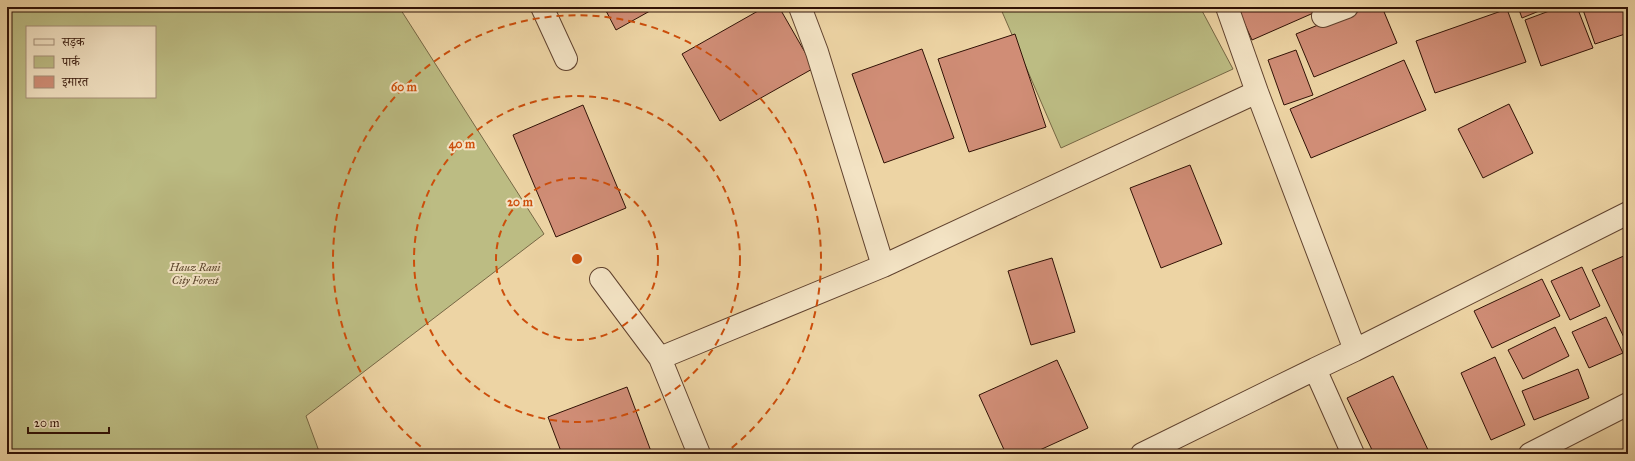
<svg xmlns="http://www.w3.org/2000/svg" width="1635" height="461" font-family="'IM FELL Great Primer','Noto Serif Devanagari',serif">
<style>
.green{fill:#bcbc83;stroke:#766744;fill-rule:evenodd}
.building{fill:#d08d76;stroke:#311206}
.lines{fill:none;stroke-linecap:round;stroke-linejoin:round}
.minor-casing{stroke:#60422e;stroke-width:24}
.minor{stroke:#f3e3c4;stroke-width:22}
.ring{fill:none;stroke:#cd4e0b;stroke-width:2;stroke-dasharray:7 5}
.labels{text-anchor:middle;dominant-baseline:central;stroke-width:4;stroke-linejoin:round;paint-order:stroke}
.park-label{font-size:11px;font-style:italic;fill:#5b452c;stroke:#f3e3c4}
.centre{fill:#cd4e0b;stroke:#f3e3c4;stroke-width:2}
.ring-label{font-size:12px;text-anchor:middle;font-weight:bold;fill:#cd4e0b;stroke:#f3e3c4;stroke-width:4;stroke-linejoin:round;paint-order:stroke}
</style>
<rect width="100%" height="100%" fill="#edd4a4"/>
<filter id="stains"><feTurbulence type="fractalNoise" baseFrequency=".005" numOctaves="4"/><feColorMatrix values="0 0 0 0 .2 0 0 0 0 .09 0 0 0 0 .02 0 0 0 .5 -.17"/></filter>
<radialGradient id="worn" r=".72"><stop offset=".6" stop-color="#630" stop-opacity="0"/><stop offset="1" stop-color="#630" stop-opacity=".3"/></radialGradient>
<path class="green" d="M7,7H399L544,234L306,416L320,454H7ZM27,27H155V97H27Z
M1000,7H1200L1233,69L1061,148Z"/>
<path class="building" d="M604,7H657L616,30Z
M765,7H779L814,68L720,121L682,54Z
M1237,7H1327L1252,40Z
M1362,7H1382L1397,43L1314,77L1296,34Z
M1518,7H1549L1522,18Z
M1560,7H1577L1593,48L1541,66L1525,20Z
M1582,7H1628V33L1595,44Z
M1507,9L1526,62L1435,93L1416,41Z
M1015,34L1046,127L969,152L938,59Z
M922,49L954,138L884,163L852,74Z
M1296,50L1313,95L1284,105L1268,60Z
M1404,60L1426,110L1311,158L1290,109Z
M1509,104L1533,153L1483,178L1458,129Z
M583,105L626,208L556,237L513,135Z
M1190,165L1222,244L1161,268L1130,188Z
M1626,255L1628,259V346L1592,270Z
M1052,258L1075,332L1031,345L1008,271Z
M1582,267L1600,306L1570,320L1551,281Z
M1542,279L1560,316L1492,348L1474,311Z
M1606,317L1623,353L1589,368L1572,332Z
M1555,327L1569,356L1523,379L1508,350Z
M1495,357L1525,425L1491,440L1461,373Z
M1057,360L1088,428L1031,454H1006L979,395Z
M1578,369L1589,398L1534,420L1522,391Z
M1393,376L1430,454H1374L1347,398Z
M627,387L652,454H562L548,417Z"/>
<g class="lines">
<g class="minor-casing">
<path id="minor" d="M542,7L566,59
M800,7L817,52L883,266
M1227,7L1257,92L1355,350L1628,213
M1323,16L1347,7
M601,279L660,358L699,454
M660,358L883,266L1257,92
M1142,454L1315,369
M1353,454L1315,369L1355,350
M1530,454L1628,404"/>
</g>
<use href="#minor" class="minor"/>
</g>
<g class="ring">
<circle cx="577" cy="259" r="81"/>
<circle cx="577" cy="259" r="163"/>
<path d="M430 454A244 244 0 1 1 724 454"/>
</g>
<g class="labels">
<g class="park-label">
<text x="195" y="267">Hauz Rani<tspan x="195" dy="13">City Forest</tspan></text>
</g>
</g>
<circle cx="577" cy="259" r="6" class="centre"/>
<g class="ring-label">
<text x="404" y="91">60 m</text>
<text x="462" y="148">40 m</text>
<text x="520" y="206">20 m</text>
</g>
<rect width="1635" height="461" fill="none" stroke="#edd4a4" stroke-width="24"/>
<rect x="8" y="8" width="1619" height="445" fill="none" stroke="#311206" stroke-width="2"/>
<rect x="12" y="12" width="1611" height="437" fill="none" stroke="#311206"/>
<rect x="26" y="26" width="130" height="72" fill="#f3e3c4" stroke="#a58f78"/>
<rect x="34" y="39" width="20" height="6" fill="#f3e3c4" stroke="#a58f78"/>
<text x="62" y="46" font-size="12" fill="#311206">सड़क</text>
<rect x="34" y="56" width="20" height="12" fill="#bcbc83" stroke="#a58f78"/>
<text x="62" y="66" font-size="12" fill="#311206">पार्क</text>
<rect x="34" y="76" width="20" height="12" fill="#d08d76" stroke="#a58f78"/>
<text x="62" y="86" font-size="12" fill="#311206">इमारत</text>
<path d="M28 427v6h81v-6" fill="none" stroke="#311206" stroke-width="2"/>
<text x="34" y="427" font-size="12" fill="#311206" stroke="#f3e3c4" stroke-width="3" paint-order="stroke">20 m</text>
<rect width="100%" height="100%" filter="url(#stains)"/>
<rect width="100%" height="100%" fill="url(#worn)"/>
</svg>
